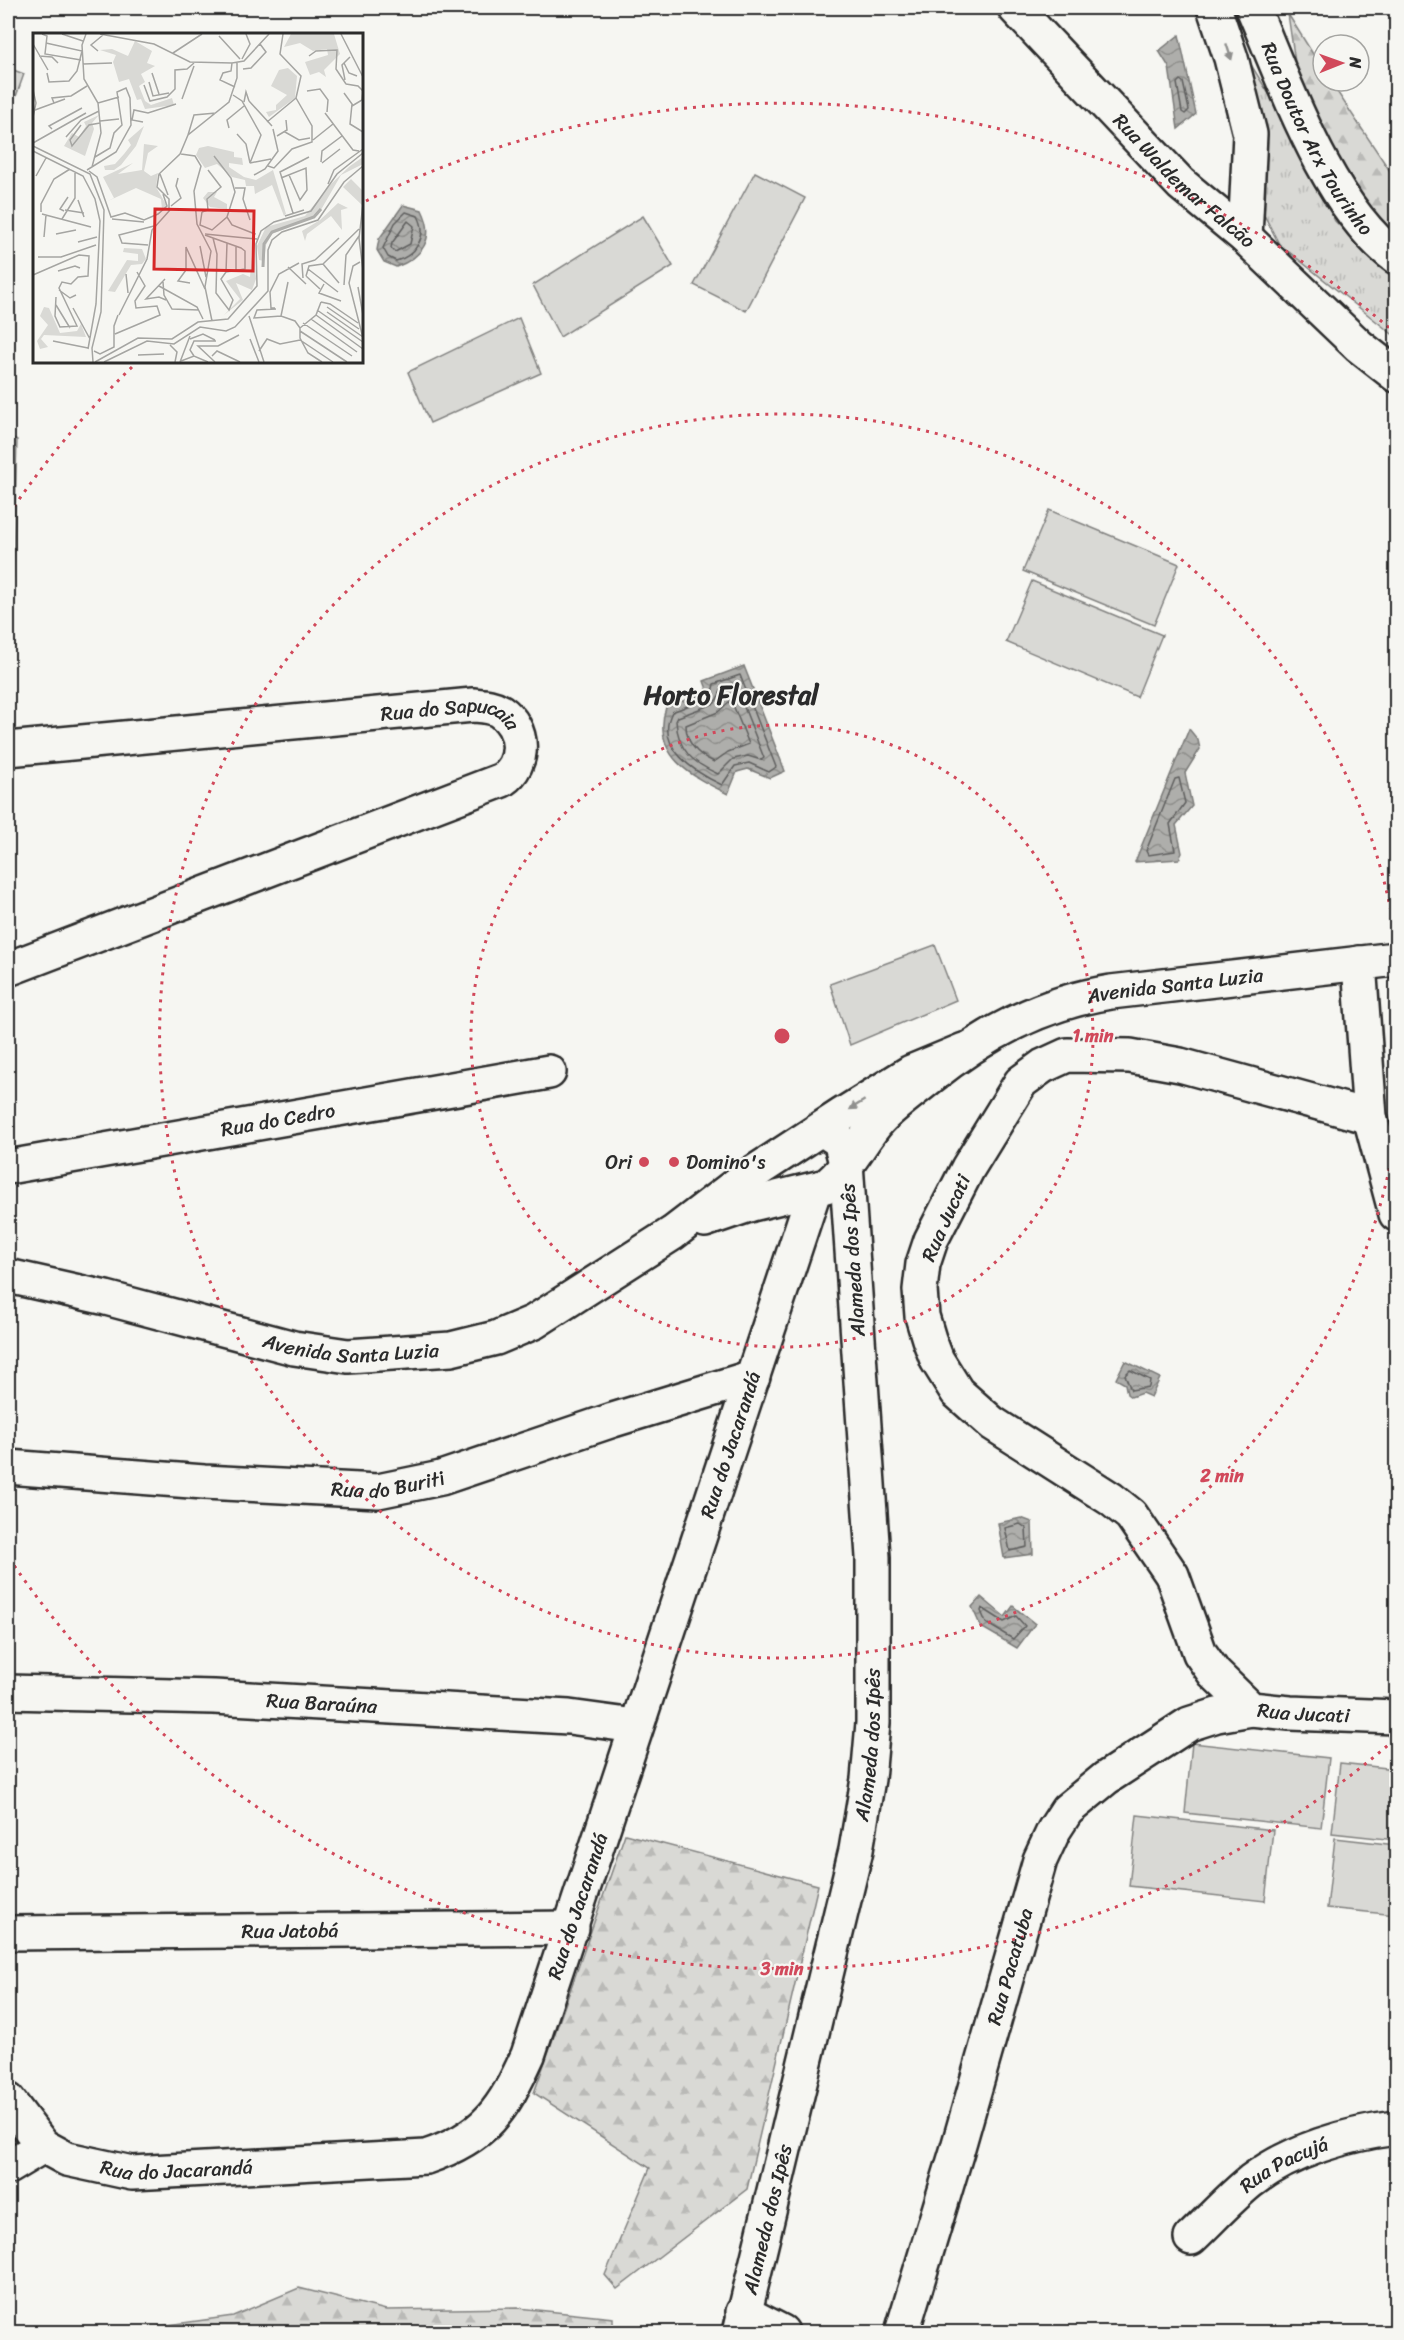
<svg xmlns="http://www.w3.org/2000/svg" width="1404" height="2340" font-family="Sriracha,sans-serif">
<style>
.grass{fill:url(#grass-tufts);stroke:#828280;stroke-width:1.5}
.forest{fill:url(#forest-firs);stroke:#828280;stroke-width:1.5}
.garden{fill:#d9d9d5;stroke:#828280;stroke-width:1.5}
.water{fill:url(#water-waves);stroke:#7a7a78;stroke-width:1.5}
.lines{fill:none;stroke-linecap:round;stroke-linejoin:round}
.shore{stroke:#5f5f5e;stroke-width:1.5}
.minor-casing{stroke:#2b2b2b;stroke-width:38}
.minor{stroke:#f6f6f2;stroke-width:33}
.oneway{fill:#90908e}
.ring{fill:none;stroke:#d1495b;stroke-width:3;stroke-dasharray:3 6}
.poi-dot{fill:#d1495b;stroke:#f6f6f2;stroke-width:2}
.labels{text-anchor:middle;dominant-baseline:central;stroke-width:4.5;stroke-linejoin:round;paint-order:stroke}
.street-label{font-size:20px;fill:#2b2b2b;stroke:#f6f6f2}
.poi-label{font-size:20px;fill:#2b2b2b;stroke:#f6f6f2;text-anchor:end}
.district-label{font-size:26px;font-weight:bold;fill:#2b2b2b;stroke:#f6f6f2}
.inset-river{fill:none;stroke:#aeaeab;stroke-width:3}
.inset-road{fill:none;stroke:#a5a5a2;stroke-width:1.5}
.view{fill:#d62828;fill-opacity:0.15;stroke:#d62828;stroke-width:3}
.inset-edge{fill:none;stroke:#2b2b2b;stroke-width:3}
.centre{fill:#d1495b;stroke:#f6f6f2;stroke-width:3}
.ring-label{font-size:18px;text-anchor:middle;font-weight:bold;fill:#d1495b;stroke:#f6f6f2;stroke-width:4.5;stroke-linejoin:round;paint-order:stroke}
</style>
<defs>
<pattern id="grass-tufts" width="24" height="20" patternUnits="userSpaceOnUse" patternTransform="scale(1.5)"><rect width="24" height="20" fill="#d9d9d5"/><path d="M3 7l-1-3M5 7V3M7 7l1-3M15 17l-1-3M17 17v-4M19 17l1-3" fill="none" stroke="#babab7"/></pattern>
<pattern id="forest-firs" width="22" height="20" patternUnits="userSpaceOnUse" patternTransform="scale(1.5)"><rect width="22" height="20" fill="#d9d9d5"/><path d="M5 1l3.5 6h-7zM16 11l3.5 6h-7z" fill="#babab7"/></pattern>
<pattern id="water-waves" width="16" height="10" patternUnits="userSpaceOnUse" patternTransform="scale(1.5)"><rect width="16" height="10" fill="#aeaeab"/><path d="M0 5q4-4 8 0t8 0" fill="none" stroke="#8e8e8b"/></pattern>
</defs>
<rect width="100%" height="100%" fill="#f6f6f2"/>
<filter id="ink" filterUnits="userSpaceOnUse"><feTurbulence type="fractalNoise" baseFrequency=".0167" numOctaves="2"/><feDisplacementMap in="SourceGraphic" scale="12" xChannelSelector="R" yChannelSelector="G"/><feConvolveMatrix kernelMatrix="1 2 1 2 8 2 1 2 1" color-interpolation-filters="sRGB"/></filter>
<g filter="url(#ink)">
<path class="grass" d="M1239,45L1272,99L1335,221L1376,261L1396,270V337L1279,244L1260,207Z"/>
<path class="forest" d="M1288,14L1323,70V81H1330L1396,180V234L1351,192L1298,83Z
M8,435L17,440L13,577L8,576Z
M625,1834L818,1885L747,2189L617,2289L605,2275L650,2168L534,2093Z
M299,2288L386,2310L518,2308L613,2318V2332H118L233,2316Z"/>
<path class="garden" d="M8,68L24,74L8,119Z
M755,172L805,198L746,311L694,285Z
M643,216L673,266L560,337L533,285Z
M519,318L541,373L430,423L408,372Z
M1049,510L1179,564L1154,625L1023,571Z
M1032,581L1162,635L1137,697L1006,642Z
M935,945L956,1000L850,1045L830,984Z
M1192,1743L1329,1758L1321,1828L1185,1813Z
M1340,1763L1396,1769V1840L1332,1833Z
M1137,1815L1273,1830L1265,1901L1129,1886Z
M1335,1838L1396,1845V1915L1327,1908Z"/>
<path class="water" d="M1179,35L1196,114L1178,129L1169,67L1159,51Z
M403,205L422,210C436,238 423,257 396,267L384,262L377,250L379,239Z
M744,666L785,771L770,778L748,769L737,772L728,794C691,776 651,756 666,707L708,692L704,681Z
M1189,729L1198,740L1200,749L1185,773L1192,806L1176,825L1182,853L1179,859L1135,862Z
M1125,1361L1160,1378L1151,1397L1142,1393L1131,1397L1127,1394L1125,1384L1116,1379Z
M1021,1518L1032,1522L1033,1554L1004,1558L998,1523Z
M981,1597L1005,1617L1013,1606L1035,1624L1017,1648L981,1627L972,1607Z"/>
<g class="lines">
<path class="shore" d="M1180,80L1183,82L1189,110L1185,114L1182,112L1177,83Z
M406,212L418,216C429,236 415,256 396,261L388,257L383,248L395,223Z
M408,221L414,226L410,244L395,252L391,248L392,243Z
M740,675L776,767L769,772L749,763L735,766L722,785C696,773 654,747 672,712L711,697L714,684Z
M735,684L764,758L761,760L748,756L733,759L718,774C693,763 678,751 676,721L678,717L715,703L722,689Z
M731,700L749,744L728,752L714,762C698,755 686,743 686,725L718,712Z
M1179,778L1185,803L1170,824L1175,851L1148,855L1146,851L1175,779Z
M1130,1370L1150,1380L1149,1387L1131,1390L1125,1375Z
M1020,1524L1026,1528L1027,1547L1010,1551L1005,1528Z
M982,1608L1004,1622L1016,1616L1025,1626L1013,1639L986,1623L981,1611Z"/>
<g class="minor-casing">
<g id="minor">
<path id="s1" d="M1015,8L1181,184L1245,237L1359,346L1396,375"/>
<path d="M1214,8L1231,58L1250,134L1245,237"/>
<path id="s2" d="M1253,8C1286,85 1328,207 1396,257"/>
<path id="s3" d="M8,749L473,705C483,706 492,706 500,711C525,728 526,764 502,780L8,969"/>
<path d="M1359,963L1370,1117L1396,1214"/>
<path id="s4" d="M1370,1117L1180,1065L1130,1056L1067,1055L1043,1066L1021,1082L968,1168L931,1240L923,1264L920,1290L922,1316L929,1339L937,1360L957,1392L992,1423L1111,1499L1131,1515L1172,1575L1200,1653L1214,1673L1251,1709L1290,1713L1396,1717"/>
<path id="s5" d="M8,1167L549,1072"/>
<path id="s6" d="M705,1220L752,1204L826,1186C848,1170 861,1140 880,1119C895,1104 912,1092 929,1078C984,1034 1041,1003 1111,992L1396,959"/>
<path id="s7" d="M8,1276L106,1298L294,1348L348,1356L451,1349L496,1338L534,1322L673,1233L741,1181L842,1115L911,1072L964,1050"/>
<path id="s8" d="M8,1467L204,1482L378,1491L441,1478L613,1420L753,1377"/>
<path id="s9" d="M8,1692L214,1697L569,1717L635,1726"/>
<path id="s10" d="M8,1933L572,1928"/>
<path id="s11" d="M8,2100L43,2146L67,2159L132,2173L426,2157C486,2137 503,2110 528,2055L814,1191"/>
<path d="M8,2167L43,2146"/>
<path id="s12" d="M1191,2238C1211,2219 1230,2198 1251,2181C1292,2150 1347,2134 1396,2128"/>
<path d="M743,2312L782,2332"/>
<path id="s13" d="M740,2332L856,1850L868,1779L873,1723V1557L846,1163L840,1141L822,1129"/>
<path id="s14" d="M902,2332L957,2151L1040,1860L1054,1830L1067,1810L1106,1778L1189,1724L1217,1715L1251,1709"/>
</g>
</g>
<use href="#minor" class="minor"/>
</g>
<defs><path id="oneway-solid" d="M-6-.8H1V-3.2L6.5 0L1 3.2V.8H-6Z" transform="scale(1.5)"/></defs>
<g class="oneway">
<use href="#oneway-solid" transform="translate(1229 52) rotate(72)"/>
<use href="#oneway-solid" transform="translate(857 1105) rotate(148)"/>
</g>
</g>
<g class="ring">
<circle cx="782" cy="1036" r="311"/>
<path d="M1396 1133A622 622 0 1 1 1396 939"/>
<path d="M1394 1740A933 933 0 0 1 9 1558M9 514A933 933 0 0 1 134 365M366 201A933 933 0 0 1 1394 332"/>
</g>
<g class="poi-dot">
<circle cx="644" cy="1162" r="6"/>
<circle cx="674" cy="1162" r="6"/>
</g>
<g class="labels">
<g class="street-label">
<text stroke="none"><textPath href="#s2" startOffset="146">Rua Doutor Arx Tourinho</textPath></text>
<text stroke="none"><textPath href="#s1" startOffset="242">Rua Waldemar Falcão</textPath></text>
<text stroke="none"><textPath href="#s3" startOffset="446">Rua do Sapucaia</textPath></text>
<text stroke="none"><textPath href="#s6" startOffset="544">Avenida Santa Luzia</textPath></text>
<text stroke="none"><textPath href="#s5" startOffset="274">Rua do Cedro</textPath></text>
<text transform="translate(946 1218) rotate(-66)">Rua Jucati</text>
<text transform="translate(853 1260) rotate(-94)">Alameda dos Ipês</text>
<text stroke="none"><textPath href="#s7" startOffset="352">Avenida Santa Luzia</textPath></text>
<text stroke="none"><textPath href="#s11" startOffset="1239">Rua do Jacarandá</textPath></text>
<text stroke="none"><textPath href="#s8" startOffset="381">Rua do Buriti</textPath></text>
<text stroke="none"><textPath href="#s9" startOffset="314">Rua Baraúna</textPath></text>
<text stroke="none"><textPath href="#s4" startOffset="1206">Rua Jucati</textPath></text>
<text stroke="none"><textPath href="#s13" startOffset="602">Alameda dos Ipês</textPath></text>
<text stroke="none"><textPath href="#s11" startOffset="753">Rua do Jacarandá</textPath></text>
<text stroke="none"><textPath href="#s10" startOffset="282">Rua Jatobá</textPath></text>
<text stroke="none"><textPath href="#s14" startOffset="381">Rua Pacatuba</textPath></text>
<text stroke="none"><textPath href="#s11" startOffset="196">Rua do Jacarandá</textPath></text>
<text stroke="none"><textPath href="#s12" startOffset="120">Rua Pacujá</textPath></text>
<text stroke="none"><textPath href="#s13" startOffset="116">Alameda dos Ipês</textPath></text>
</g>
<g class="poi-label">
<text x="632" y="1162">Ori</text>
<text x="686" y="1162" text-anchor="start">Domino's</text>
</g>
<g class="district-label">
<text x="731" y="695">Horto Florestal</text>
</g>
</g>
<g transform="translate(33 33)">
<rect width="330" height="330" fill="#f6f6f2"/>
<path d="M330,124V131L308,142L285,182L239,201L233,212L231,228L226,227L224,213L233,194L272,183L298,151L317,133Z" fill="#d9d9d5"/>
<path d="M258,1H301L307,21L291,37L293,44L286,39L277,42L272,29L295,22L294,16L280,18L267,10L251,14ZM102,8L119,18L114,30L122,33L108,41L112,49L106,53L112,68L118,72L139,65L141,72L112,76L108,66L104,67L96,46L86,49L80,29L83,22L67,17L79,16L95,23ZM255,35L264,43L262,65L236,84L233,79L243,77V72L254,62L238,53L246,37ZM66,82L59,90L61,96L52,123L31,113L39,100L46,104L53,93L51,89ZM111,93L103,113L88,132L81,137H72L71,133L82,131L91,121L98,112L95,107ZM111,111L125,113L115,120L111,138L118,143L125,140L123,154L134,173L129,177L128,166L103,155L73,169L81,165L70,144L100,130L85,141L109,137ZM175,113L201,119V124L209,125L210,132L196,130V134L211,144L223,147L240,137L253,181L251,183L239,152L222,161L221,153H213L212,147L199,144L184,131L172,135L163,122L166,115ZM318,146L330,158L329,172L310,154ZM175,159H184L181,164L194,171V176L177,174L170,165ZM305,170L315,175L308,177L309,197L298,183L274,201L272,208L269,198L287,187ZM220,212L223,246L219,257L203,250L210,267L191,282L207,266L193,248L210,241L217,244ZM91,215L109,216L113,226L109,231L98,232L82,259L75,258L94,227L105,228V221L90,219ZM11,274L16,275L27,300L44,298L48,291L53,304L11,302L8,306L15,314L7,316L4,308L15,292L7,283Z" fill="#d9d9d5"/>
<path class="inset-river" d="M230,234L231,211L239,199L281,184L288,176"/>
<path class="inset-road" d="M9,1L14,3L12,21L48,27M29,1L50,8M53,1L49,12L51,46L65,70L68,100L59,134M67,1L121,11L157,29L199,30L211,28L236,1M250,1L247,21L268,43L263,65M308,1L330,44M186,3L207,26M13,10L49,18L44,38L36,48L16,49L14,40M0,11L15,37M65,18L58,12L70,2M140,20L169,1M6,23L19,24L25,30M276,23L283,18L304,17L303,36L313,51M209,26L217,11L213,1M199,30L198,38L190,40L187,47L202,54M311,30L316,40L324,43M50,31L79,30M210,36L218,35L233,19L227,11M119,40L126,61M312,47L309,32L317,24M116,49L120,63L136,60M313,51L325,53L330,58L329,67L319,73M111,52L117,68L134,64L142,56V37L154,36L161,30M0,57L3,70L0,84M274,58L287,56L295,67L294,79M311,60L319,71L317,91L330,99M200,62L209,68L228,102L217,130M149,66L161,33M216,68L239,93M211,69L213,59L216,68M21,70L19,65L38,63L54,53M65,70L86,64M2,77L32,66M292,80L320,117L326,118M67,88L86,86M110,89L99,87L101,77L115,80L143,71M234,89L263,65M48,92L37,107L39,113L56,92L67,90M196,95L194,87L211,73M19,96L16,93L49,75M252,99L266,107L277,105M204,101L213,111L217,130M155,102L161,82L183,80M244,103L254,97L253,87M33,104L48,87L66,78M280,107L300,91M0,110L53,80M0,113L57,141L71,177L68,279L59,315L60,329M0,118L50,143L62,166L67,188L63,271L55,316M148,121L162,123L168,133L161,158L164,191L178,218L172,254L179,288M288,129L289,118L309,103M217,130L238,126M289,130L307,116M235,133L241,135L259,116L279,109V93L263,65M54,137L83,119L98,92L97,65L93,55L84,59L89,92L81,100L77,115L62,124M56,138L64,144L78,184L92,180L111,187L125,181L134,173L130,161M127,141L135,162M221,142L232,136L245,118L240,96M3,143L13,125M248,145L273,135L274,157L267,167L256,142M295,151L301,137L330,116M202,155H212L210,166L217,187M45,167L51,184M330,171L326,205L330,237M138,173L148,165L143,153L145,145M32,177L51,180M31,178L27,176L35,164M136,178V166L124,154L126,141L147,121L155,102L196,69L204,45V30M8,179V171L21,146L37,136M169,179L167,192L179,197L194,184L202,159L198,145L181,123M169,179L175,177L174,166L188,154L175,137M260,180L247,139L276,124M9,181L58,194M252,183L271,177M194,184L199,192L222,201L219,206M29,186L42,165V139M79,186L111,189M23,201L43,197M172,201L224,206M172,202L180,205L208,215L212,218V236L193,239L188,246L200,267L196,277L183,260L184,221L180,205M11,204L13,182M45,209L64,204M115,212L89,210L86,202L121,193M167,213L173,244M5,224H28L63,212M282,227L306,205M327,229L320,233L316,250L330,305M290,231L326,196M290,231L306,250M255,234L273,251M275,236L305,259M25,238L42,233L47,235M193,239L194,210M203,239V213M93,241L95,260M0,242L46,222L56,223L55,243L45,244L38,251L29,249L26,255L44,293L27,294L22,283L23,264M273,243L276,233L290,231M273,243L287,256M270,245L269,231L282,227M132,246L113,266L126,264L133,267M130,249L131,262L139,276L166,277M157,250L145,248L153,237V214L172,256M291,251L286,260L308,268M311,252L313,222L326,203M126,253L164,274L170,286M325,254L330,282M26,257L37,265L43,262M288,269L283,282L267,295V305L275,320L289,329M288,269L297,271L325,290M23,272L37,295M294,274L326,296M40,275L57,306M242,275H238L237,259L246,241L266,230M243,276L224,277L221,285L248,283L262,288L267,295M284,277L330,309M294,279L330,304M86,282L114,226L119,197L137,177M283,282L330,316M216,283L231,329M248,283L255,249M278,286L324,319M270,290L319,323M267,298L314,329M82,301L127,282L124,273L103,275L102,268L112,253L104,239M157,306L170,301L182,307M217,306L226,329M20,308L55,315M137,312L144,319L142,329M61,318L67,321L81,314V293L85,282M226,318L234,306L247,311L267,307L300,329M105,322L131,321M161,323L157,317L161,308H183M179,323L184,318L207,329M148,328L161,323L175,329M62,329L105,305L139,306L165,289L195,286L224,253L223,211L228,198L241,189L278,178L304,141L330,120M71,329L114,308L141,311L167,294L193,298L202,294L235,258V217L239,207L249,199L285,187L311,149L330,133M147,329L157,303M182,329L165,313H185L206,302"/>
<path class="view" d="M122,176L221,178L220,238L121,236Z"/>
<rect width="330" height="330" class="inset-edge"/>
</g>
<circle cx="782" cy="1036" r="9" class="centre"/>
<g class="ring-label">
<text x="1093" y="1042">1 min</text>
<text x="1222" y="1482">2 min</text>
<text x="782" y="1975">3 min</text>
</g>
<rect width="1404" height="2340" fill="none" stroke="#f6f6f2" stroke-width="30"/>
<rect x="15" y="15" width="1374" height="2310" fill="none" stroke="#2b2b2b" stroke-width="2" filter="url(#ink)"/>
<g transform="translate(1341 63) rotate(89)"><circle r="28" fill="#f6f6f2" stroke="#a5a5a2" stroke-width="1.5"/>
<path d="M0-4.5L10 22L0 15L-10 22Z" fill="#d1495b"/>
<text y="-9" font-size="16" font-weight="bold" text-anchor="middle" fill="#2b2b2b">N</text>
</g>
</svg>
